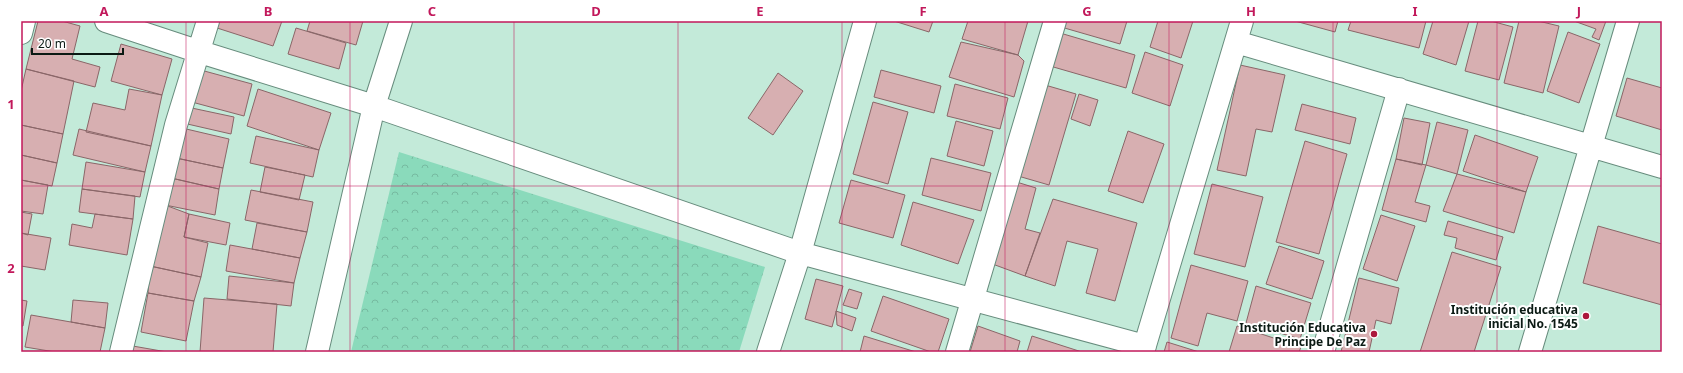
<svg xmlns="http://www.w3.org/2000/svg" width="1683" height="373" font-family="'Noto Sans',sans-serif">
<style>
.forest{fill:url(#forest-crowns)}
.building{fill:#d7afb1;stroke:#8a6668}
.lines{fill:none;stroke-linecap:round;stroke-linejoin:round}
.minor-casing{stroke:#678c7d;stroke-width:24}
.minor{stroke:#fff;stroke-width:22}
.grid{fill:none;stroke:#c2185b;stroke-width:1;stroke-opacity:0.55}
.poi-dot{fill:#ac173c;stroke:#fff;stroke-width:1.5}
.labels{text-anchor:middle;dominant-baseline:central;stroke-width:4;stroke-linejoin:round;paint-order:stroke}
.poi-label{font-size:12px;font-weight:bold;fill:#0b1a14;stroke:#fff;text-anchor:end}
.neatline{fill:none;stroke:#c2185b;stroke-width:1.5}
.grid-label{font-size:13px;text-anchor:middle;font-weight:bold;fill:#c2185b}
</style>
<defs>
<pattern id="forest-crowns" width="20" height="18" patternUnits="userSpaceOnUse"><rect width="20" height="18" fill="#8adabb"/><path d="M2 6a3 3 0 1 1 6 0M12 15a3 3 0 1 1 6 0" fill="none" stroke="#76baa0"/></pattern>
</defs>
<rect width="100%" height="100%" fill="#c3ead9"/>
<path class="forest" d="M399,152L765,267L739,352H351Z"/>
<path class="building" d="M38,21H62L80,26L72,59L100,67L95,87L26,69Z
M216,21H282L273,46L214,27Z
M310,21H363L356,45L307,31Z
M894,21H933L929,32Z
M968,21H1028L1018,55L962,39Z
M1063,21H1127L1120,44L1061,27Z
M1158,21H1193L1181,58L1150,47Z
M1295,21H1338L1335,32Z
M1351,21H1426L1419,48L1348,30Z
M1433,21H1469L1456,65L1423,54Z
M1478,21H1491L1513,27L1499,80L1465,71Z
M1519,21H1538L1559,26L1543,93L1504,83Z
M1574,21H1606L1599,40L1592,37L1596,29Z
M296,28L346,43L339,69L288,54Z
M1568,32L1600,44L1579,103L1547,91Z
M1060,33L1135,55L1126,88L1050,66Z
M961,42L1018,55L1024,61L1014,97L949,77Z
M121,44L172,59L162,95L111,81Z
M1145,52L1183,65L1170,106L1132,93Z
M1240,65L1285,75L1272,132L1256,129L1246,176L1217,170Z
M26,69L74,81L63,134L21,125V91Z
M197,69L252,84L244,116L188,101Z
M881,70L941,86L934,113L874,97Z
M778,73L803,91L773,135L748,118Z
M1627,78L1662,88V130L1616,116Z
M955,84L1008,98L1000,129L947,116Z
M1045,85L1076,94L1049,185L1018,176Z
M129,89L162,95L151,146L86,132L93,103L125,110Z
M258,89L331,113L319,150L247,126Z
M1079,94L1098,100L1090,126L1071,119Z
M873,102L908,112L888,184L853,174Z
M1302,104L1356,118L1350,144L1295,130Z
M187,107L234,117L231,134L183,123Z
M1404,118L1430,123L1422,165L1396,159Z
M956,121L993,131L984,166L947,156Z
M1437,122L1468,130L1457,174L1426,165Z
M21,125L63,134L57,163L21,155Z
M182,128L229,139L223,168L176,158Z
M79,129L151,146L145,172L73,155Z
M1128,131L1164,144L1143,203L1108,191Z
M1475,135L1538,157L1526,192L1463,171Z
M256,136L319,150L313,177L250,163Z
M1305,141L1347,154L1319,254L1276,242Z
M21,155L57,163L52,186L21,180Z
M176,158L223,168L219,189L171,178Z
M931,158L991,173L981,211L922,195Z
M1396,159L1426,165L1415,202L1430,206L1426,222L1382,210Z
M86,162L145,172L140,197L82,189Z
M265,167L305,175L299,200L260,192Z
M1457,174L1526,192L1514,233L1443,211Z
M171,178L219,189L215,215L165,205Z
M21,180L48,185L43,214L21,211Z
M851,180L905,195L893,238L839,223Z
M1010,180L1036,188L1025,229L1040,233L1025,276L987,262Z
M1212,184L1263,197L1245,267L1194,254Z
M82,189L135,196L133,219L79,212Z
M251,190L313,202L307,232L245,220Z
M1053,199L1137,223L1115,301L1086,293L1098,249L1067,241L1055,286L1025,276Z
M913,202L974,220L958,264L901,245Z
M165,205L189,214L184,237L208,243L201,277L150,266Z
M21,212L32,214L28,235L21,233Z
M95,214L133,219L127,255L69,245L72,224L92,228Z
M189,214L230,223L226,245L184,237Z
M1381,215L1415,226L1397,281L1363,269Z
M1448,221L1503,237L1496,260L1455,248L1457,238L1444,235Z
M257,223L307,232L300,258L252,249Z
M1598,226L1662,244V305L1583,283Z
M21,233L51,238L45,270L21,266Z
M230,245L300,258L294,283L226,271Z
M1279,246L1324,261L1312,299L1266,284Z
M1452,252L1501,267L1474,352H1420Z
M1191,265L1248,281L1237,321L1207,313L1198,346L1171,338Z
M150,266L201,277L194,301L148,293Z
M229,276L294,283L291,306L227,299Z
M1359,278L1399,288L1391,324L1376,320L1369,352H1341Z
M816,279L843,286L832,327L805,319Z
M1256,286L1311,303L1300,339L1246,323Z
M849,289L862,293L857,309L843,305Z
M148,293L194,301L186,341L141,332Z
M883,296L949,319L938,352H931L871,331Z
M204,298L277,304L273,352H200Z
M21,300L27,301L23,326H21Z
M73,300L108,303L105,328L71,322Z
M836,311L856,318L852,331L837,325Z
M31,315L105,328L100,352H55L25,347Z
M978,326L1020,341L1017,352H970Z
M1237,326L1301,347L1299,352H1229Z
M864,336L916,352H860Z
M1032,336L1082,352H1027Z
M1167,342L1199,352H1164Z
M127,345L167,352H126Z"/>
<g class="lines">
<g class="minor-casing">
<path id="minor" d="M106,21L197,51L374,106L800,253L1145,346
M21,33L24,21
M1236,42L1662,167
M121,352L176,125L208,21
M317,352L374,106L401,21
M768,352L800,253L865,21
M957,352L1055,21
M1143,352L1242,21
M1323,352L1399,89
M1530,352L1628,21"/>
</g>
<use href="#minor" class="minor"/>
</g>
<path class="grid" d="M186,21V352M350,21V352M514,21V352M678,21V352M842,21V352M1005,21V352M1169,21V352M1333,21V352M1497,21V352M21,186H1662"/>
<g class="poi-dot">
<circle cx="1586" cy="316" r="4"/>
<circle cx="1374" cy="334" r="4"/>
</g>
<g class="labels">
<g class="poi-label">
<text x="1578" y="309">Institución educativa<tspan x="1578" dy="14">inicial No. 1545</tspan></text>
<text x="1366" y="327">Institución Educativa<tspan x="1366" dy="14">Principe De Paz</tspan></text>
</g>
</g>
<rect width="1683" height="373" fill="none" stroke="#ffffff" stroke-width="44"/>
<path d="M32 48v6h91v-6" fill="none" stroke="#0b1a14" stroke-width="2"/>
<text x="38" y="48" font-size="12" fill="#0b1a14" stroke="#ffffff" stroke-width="3" paint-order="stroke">20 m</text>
<rect x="22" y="22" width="1639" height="329" class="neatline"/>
<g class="grid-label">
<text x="104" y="16">A</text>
<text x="268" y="16">B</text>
<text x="432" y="16">C</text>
<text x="596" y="16">D</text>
<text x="760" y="16">E</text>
<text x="923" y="16">F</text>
<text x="1087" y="16">G</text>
<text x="1251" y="16">H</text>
<text x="1415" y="16">I</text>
<text x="1579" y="16">J</text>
<text x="11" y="109">1</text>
<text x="11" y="273">2</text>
</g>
</svg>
